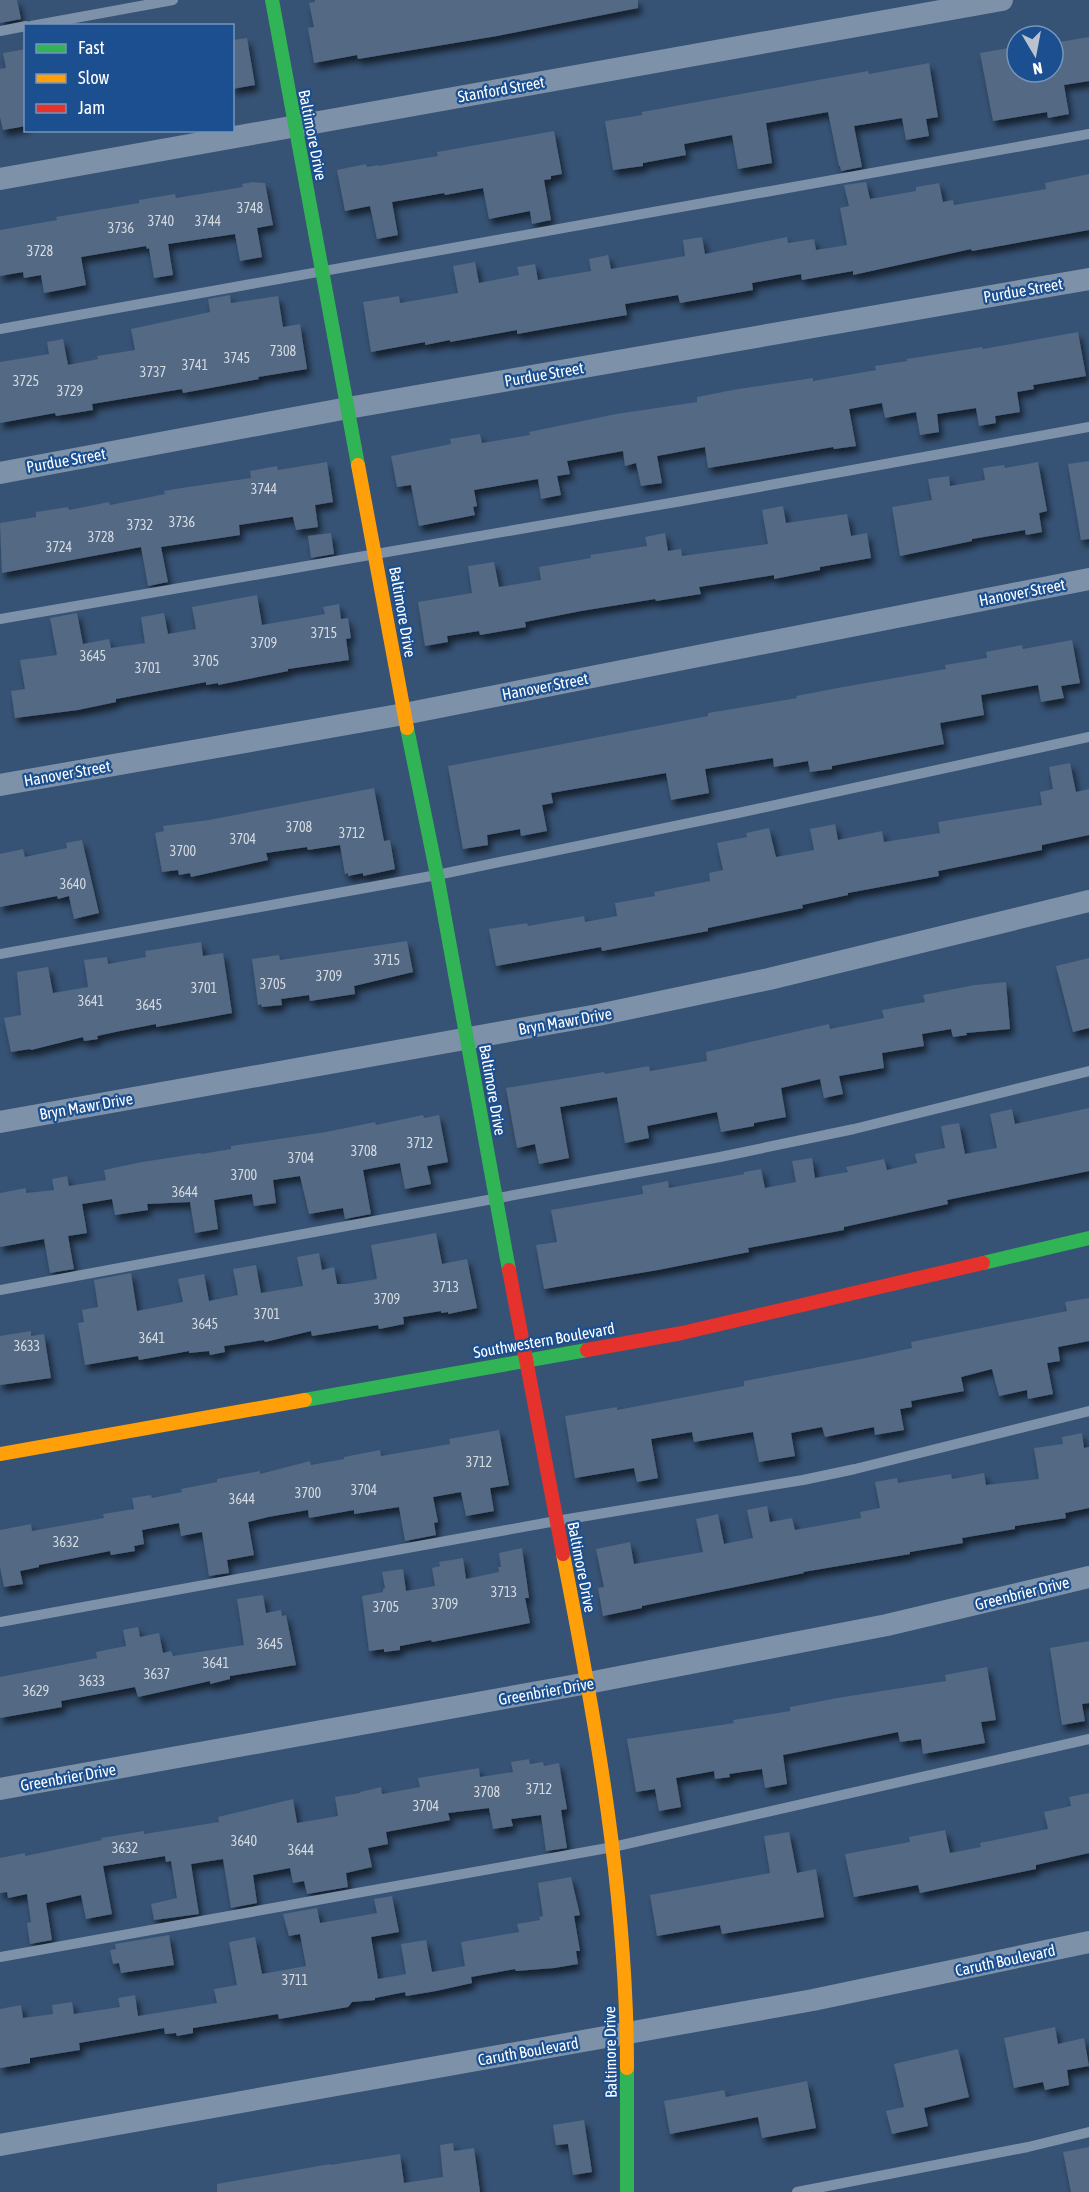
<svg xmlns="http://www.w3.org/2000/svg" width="1089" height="2192" font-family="'Asap Condensed',sans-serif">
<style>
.building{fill:#526984;filter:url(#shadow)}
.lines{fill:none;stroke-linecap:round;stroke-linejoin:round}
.lane{stroke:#7d92a8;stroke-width:10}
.street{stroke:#7d92a8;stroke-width:22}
.fast{stroke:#30b455;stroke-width:14}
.slow{stroke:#ff9f0a;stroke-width:14}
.jam{stroke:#e5322d;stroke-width:14}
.labels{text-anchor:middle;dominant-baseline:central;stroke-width:4.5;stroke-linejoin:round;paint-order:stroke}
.number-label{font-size:14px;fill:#d4dae0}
.street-label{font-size:16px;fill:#fff;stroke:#1b4f8f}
</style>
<defs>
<filter id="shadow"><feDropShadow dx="3.5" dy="6" stdDeviation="3" flood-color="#0009"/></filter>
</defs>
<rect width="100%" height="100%" fill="#365274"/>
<path class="building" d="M0,0H17L21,19L0,23Z
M315,0H638V8L497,36L358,59L357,55L314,63L308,28L314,27L309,3L315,2Z
M1089,37V81L1064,85L1069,114L1048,118L1047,112L993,121L980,53L1014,47L1017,72H1053V43Z
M247,38L255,85L232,89V40Z
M26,49V126L3,130L0,117V69L6,68L3,53Z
M929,63L938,117L926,119L929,136L906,140L902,118L854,126L862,167L841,171L840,166H839L828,112L766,123L772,163L738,169L732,135L684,144L686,155L643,163V166L613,170L605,121L642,115V112L851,74L868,71L869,74Z
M554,131L562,174L551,176V179L544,180L551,220L532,224L530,211L489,219L483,188L445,195L444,193L392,202L398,235L377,239L370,206L345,211L337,170L366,164L367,167L378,165V166L438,156L437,152Z
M1089,174V230L972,251L971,249L853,275V271L802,280L801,274L752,283L753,290L680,303L678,295L625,304L627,315L556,327L517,334V330L450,342V340L425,345V342L371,352L363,302L399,296L400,303L458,293L453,266L475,262L479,283L519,275L517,267L535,264L538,280L591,271L589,259L608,255L611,269L685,256L683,240L702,237L705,254L787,237L788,243L814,239L816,250L847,245L840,208L849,206L844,185L866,182L870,199L916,191V187L939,183L943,202L953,200L954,205L1046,189L1045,183Z
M253,182L265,183L273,225L257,228L262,257L240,261L235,234L168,244L173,275L154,278L149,248L147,249L146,246L81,257L86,285L66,289L44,293L41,275L24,278L23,272L0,276V230L57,220L56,217L139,203V200L175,194L176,198L243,187L242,184Z
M230,295L231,303L278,296L283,327L300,324L307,369L258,377L259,379L183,393L182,389L92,404L93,410L56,416L55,413L0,423V362L49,354L47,342L63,339L68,365L98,359L97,356L135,350L131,329L210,312L208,299Z
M1078,332L1086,376L1033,385L1034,389L1017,392L1020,412L995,416L996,423L979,426L976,408L937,414L939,432L920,435L916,412L885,418L882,403L849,409L856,446L834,449L833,447L708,468L705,447L657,456L662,483L641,486L636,463L625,466L623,451L567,461L570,474L557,476L561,495L541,499L538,479L474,490L477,506L473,507L475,515L419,526L411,485L397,487L391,456L451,444L450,439L480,434L482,443L530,435L529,432L616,414L697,402V397L738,389L813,378V381L876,370L875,366L907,361V359L982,347L983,349Z
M1089,461V539L1081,540L1068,464Z
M327,462L333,502L315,505L318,527L296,530L293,517H291L239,525L240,535L161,547L168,582L148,586L141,547L2,573L0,523L36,517V512L68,507L69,510L109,502L110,505L165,494L164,491L181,488L251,478L250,471L277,466L278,470Z
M1038,462L1047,511L1039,513L1042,532L1026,535L1025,530L972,539V541L900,556L892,507L932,500L928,479L949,476L950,486L985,480L983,468L1004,465L1005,468Z
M783,506L786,523L847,514L851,536L867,533L871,558L820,567V570L774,579V575L699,587L701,594L656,601L655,599L581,611L525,622L526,627L480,635L479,631L447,636L448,642L425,646L418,602L472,593L468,566L494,562L499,587L541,580L539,567L591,558L590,555L647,546L645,537L665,533L668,551L681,549L682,556L768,544L762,510Z
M331,533L334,554L311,558L308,536Z
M257,595L262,625L325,614L323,607L339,604L341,619L348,618L351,638L346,639L349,660L288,669V671L218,685V683L206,685V682L116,699V702L78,710L15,718L11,691L25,689L20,660L57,655L50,618L77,613L83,644L109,639L111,648L145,643L141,617L164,613L168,634L196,629L192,607Z
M1072,640L1080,683L1061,686L1064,698L1041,702L1038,685L981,695L984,715L940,723L944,744L832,766V769L810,772L808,761L774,767L773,758L705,769L709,793L671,800L666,773L551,793L553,803L542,805L547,831L521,836L520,829L487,835L488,845L463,849L448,766L708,716V713L797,698L796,696L843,687L946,669L945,665L987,658L986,652L1022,645L1023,649Z
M1070,763L1076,792L1089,789V835L1042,845V850L938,871L939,876L848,893V895L802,905L803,908L708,928V931L602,951L601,947L496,966L489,929L527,923L528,926L584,916L585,922L617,916L615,903L655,896L654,892L710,881L709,873L723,870L717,843L747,837L746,833L769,828L776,857L814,850L810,829L835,824L838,840L882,831L884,842L940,833L938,822L1042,805L1040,792L1053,789L1049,767Z
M374,788L384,841L390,840L395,869L363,876V873L348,876V873L345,874L340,845L308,850L307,847L266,853L268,860L191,877L190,873L179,875L178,870L162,872L155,833L164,831L163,826L209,820Z
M82,840L99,913L74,919L69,896L58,899L57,896L0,907V854L23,849L25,857L67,848L66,843Z
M407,941L413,972L354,986L355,994L310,1001L309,995L281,999L282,1005L262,1007L261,1004L258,1005L252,959L279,955L280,960Z
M201,942L203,956L223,953L232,1013L156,1027V1024L120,1031L97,1036L98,1039L84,1041L83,1037L31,1050L30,1049L11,1052L4,1018L21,1015L17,972L48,967L53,993L88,987L84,960L107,957L108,964L146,957L145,951Z
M1089,958V1028L1073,1032L1056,966Z
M1006,982L1010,1029L966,1033L967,1035L953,1037L951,1029L922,1034L924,1046L882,1053L884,1068L839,1076L843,1094L824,1098L820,1079L781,1088L786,1117L754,1123V1126L721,1132L717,1112L647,1126L649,1138L625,1143L617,1097L560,1107L569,1158L539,1164L535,1144L517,1148L506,1088L604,1072L605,1074L649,1066L650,1071L707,1061L706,1052L829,1024L830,1029L884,1018L882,1010L925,1002L923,995L975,985Z
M1089,1108V1171L947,1200L948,1204L844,1227V1230L748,1248L749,1252L658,1270L544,1289L536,1245L557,1242L551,1210L643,1194L642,1186L668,1181L669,1188L744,1174V1172L761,1169L765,1188L796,1182L792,1161L812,1158L815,1178L848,1172L846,1167L884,1159L887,1170L917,1163L915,1154L945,1148L941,1126L959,1123L965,1154L997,1148L990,1114L1012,1109L1015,1124Z
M423,1115L424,1118L439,1115L448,1162L427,1166L431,1184L405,1189L400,1163L363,1170L371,1214L345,1219L343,1208L309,1214L300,1176L273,1180L276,1203L254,1206L252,1194L214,1200L218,1229L195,1233L190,1202L147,1204L148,1210L115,1215L112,1199L82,1204L87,1233L68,1236L74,1269L50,1273L44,1239L0,1247V1193L26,1188V1193L54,1190L52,1179L67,1176L69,1186L106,1180L104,1170L142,1162L201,1153V1154L231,1149V1146L326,1132L375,1122L376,1125Z
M436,1233L442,1264L467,1259L477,1308L448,1314V1312L441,1313V1311L403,1317L404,1324L379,1329L378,1325L312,1336L311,1331L265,1342L264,1340L224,1346L225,1352L210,1355L209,1351L189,1353V1351L139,1360L138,1356L85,1365L78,1323L84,1322L82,1310L98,1307L94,1280L131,1273L137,1311L183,1302L178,1279L204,1274L209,1301L238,1295L233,1269L256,1265L261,1293L303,1286L297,1257L319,1253L322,1270L334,1267L337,1284H347L377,1279L371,1245Z
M1089,1298V1341L1058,1347L1060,1361L1047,1363L1053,1394L1028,1399L1027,1390L999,1396L992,1369L961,1377L964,1391L911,1401L912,1407L900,1409L904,1430L875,1435L874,1427L825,1437L822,1427L791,1433L795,1456L759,1462L753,1432L694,1442L692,1432L651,1439L658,1478L637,1482L634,1468L575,1478L565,1416L617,1407V1410L744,1386V1381L861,1359L912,1348L911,1342L1067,1311L1065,1302Z
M31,1331V1336L44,1334L51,1378L0,1385V1336Z
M499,1430L509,1485L490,1488L494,1511L466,1516L461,1492L433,1497L438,1522L434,1523L436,1535L405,1541L399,1507L354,1514V1510L309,1518L308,1510L268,1517L248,1522L254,1555L227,1560L229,1573L209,1576L202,1532L181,1536L179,1523L142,1530L144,1544L134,1546L135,1551L111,1555L110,1551L39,1565V1567L20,1571L23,1584L4,1587L0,1567V1530L31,1524L32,1531L104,1518L103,1514L134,1509L132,1498L151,1495L152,1498L182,1492L181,1489L217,1482V1479L260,1471V1474L310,1461L311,1465L344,1459V1457L380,1450L381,1456L450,1444L449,1439Z
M1082,1433L1084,1448L1089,1447V1508L1065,1513L1066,1518L1015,1526V1529L962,1538L963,1543L910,1552V1554L803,1572L804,1573L642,1606V1608L603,1616L598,1588L604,1587L596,1549L630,1542L634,1564L703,1552L696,1519L718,1514L724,1544L753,1538L747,1510L767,1506L770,1522L792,1518L795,1530L861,1518L860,1512L880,1508L875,1482L897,1478L898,1483L951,1474L952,1479L984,1473L986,1485L1039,1479L1034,1448L1063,1444L1062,1437Z
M522,1548L529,1598H525L530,1623L432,1642L431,1640L400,1646V1650L384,1652V1649L369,1651L362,1596L383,1592V1589L385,1588L382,1572L403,1569L406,1591L435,1586L432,1568L440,1566L439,1562L463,1558L466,1579L499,1572L498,1567H501L499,1553Z
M263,1595L266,1613L281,1610L282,1616L286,1615L296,1665L230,1676V1679L210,1684V1681L138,1697L135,1687L61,1701L62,1707L0,1718V1677L97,1658L96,1652L126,1646L123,1630L138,1627L140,1637L159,1633L163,1653L171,1651L173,1656L244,1645L237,1599Z
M1089,1641V1703L1082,1704L1085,1721L1062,1725L1050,1648Z
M987,1667L996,1720L981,1722L985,1743L923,1754L921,1739L900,1742L898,1732L783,1755L787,1784L765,1788L762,1769L729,1774L730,1777L715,1779L714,1771L676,1778L681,1807L659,1811L655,1789L636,1792L627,1739L734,1723L733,1720L790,1711V1707L837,1698L946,1681L945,1675Z
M529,1759L530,1764L543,1762L544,1766L559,1763L567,1809L561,1810L567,1848L546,1851L541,1815L511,1819L513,1826L493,1829L489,1808L448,1813L450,1820L386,1832L388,1844L368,1848L372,1867L346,1873L348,1887L307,1894L304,1881L293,1883L290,1868L253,1875L257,1903L231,1908L223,1859L191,1864L199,1914L154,1920L151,1904L177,1898L171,1861L166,1862L165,1856L103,1866L112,1914L86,1919L81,1895L46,1903L52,1940L30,1944L27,1923L31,1922L27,1894L8,1898L7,1892L0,1893V1858L25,1853V1856L102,1840L101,1838L144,1831V1834L219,1822L218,1817L293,1799L297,1823L338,1816L335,1797L360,1793V1792L381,1787L382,1794L420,1787L418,1778L479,1768L480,1777L513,1772L511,1762Z
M1089,1793V1853L1036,1865V1869L920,1893L918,1885L854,1897L845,1854L910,1842L909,1837L945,1830L950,1853L981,1847L980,1843L1048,1829L1044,1812L1071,1806L1069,1797Z
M789,1832L797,1873L816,1869L824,1917L722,1934L720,1925L657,1936L650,1895L770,1873L764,1836Z
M571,1877L580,1915L574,1916L580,1951H576L578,1964L554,1968L516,1971L515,1969L471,1977L472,1983L436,1991L406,1996L405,1992L375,1998V2000L352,2002L348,2007L279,2019L278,2014L193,2028V2033L177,2036L176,2033L165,2034L164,2028L79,2043L80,2050L30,2058V2063L0,2068V2009L21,2005L23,2018L53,2014L52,2005L72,2002L74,2014L120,2007L118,1998L135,1995L138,2016L217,2003L214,1989L237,1985L229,1942L255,1937L262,1974L306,1966L300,1934L289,1936L283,1914L317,1908L320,1923L377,1913L374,1899L392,1896L399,1932L371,1937L378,1979L406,1974L401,1944L426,1940L432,1972L465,1966L461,1942L519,1932L517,1924L540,1920L539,1917L543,1916L538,1883Z
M169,1935L174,1965L121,1973L119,1963L113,1964L110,1950L116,1949L115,1944Z
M1055,2027L1058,2044L1084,2038L1089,2066L1067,2070L1069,2085L1045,2090L1043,2082L1014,2088L1004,2038Z
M958,2049L969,2097L924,2108L928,2126L892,2134L886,2111L904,2107L894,2064Z
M807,2081L816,2128L762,2138L758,2117L670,2134L664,2101L724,2090L726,2097Z
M584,2120L592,2172L573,2175L568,2144L556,2145L553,2125Z
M453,2143L454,2151L474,2148L480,2192H217V2184L330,2164V2165L400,2154L404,2183L443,2177L440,2145Z
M1089,2147V2192H1071L1063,2152Z"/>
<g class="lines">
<path class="lane" d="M31,26L173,0
M0,31L26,26
M0,329L1089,134
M0,619L682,501L1089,427
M0,954L437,875L738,813L1089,737
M0,1290L720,1157L854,1129L1089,1071
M0,1622L556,1521L803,1480L855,1469L1089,1411
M0,1957L613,1847L1089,1739
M797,2192L1028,2147L1089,2132"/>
<path class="street" d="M0,179L1002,0
M0,473L348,408L1089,279
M0,785L404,714L1089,579
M0,1122L598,1015L769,979L1089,901
M0,1789L588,1683L887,1625L1089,1577
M0,2145L813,2000L1089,1942"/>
<path class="fast" d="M272,0L358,465
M407,728L437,875L509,1270
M983,1263L1089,1238
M305,1400L587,1350
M627,2068V2192"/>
<path class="slow" d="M358,465L407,728
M0,1454L305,1400
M563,1554C596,1723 627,1894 627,2068"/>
<path class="jam" d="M509,1270L563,1554
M587,1350L682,1333L983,1263"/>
</g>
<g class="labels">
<g class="number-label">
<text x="250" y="208">3748</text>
<text x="161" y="221">3740</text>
<text x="208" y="221">3744</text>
<text x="121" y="228">3736</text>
<text x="40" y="251">3728</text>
<text x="283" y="351">7308</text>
<text x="237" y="358">3745</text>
<text x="195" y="365">3741</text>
<text x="153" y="372">3737</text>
<text x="26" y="381">3725</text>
<text x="70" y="391">3729</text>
<text x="264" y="489">3744</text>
<text x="182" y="522">3736</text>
<text x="140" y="525">3732</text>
<text x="101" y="537">3728</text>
<text x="59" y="547">3724</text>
<text x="324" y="633">3715</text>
<text x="264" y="643">3709</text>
<text x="93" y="656">3645</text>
<text x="206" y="661">3705</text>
<text x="148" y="668">3701</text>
<text x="299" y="827">3708</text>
<text x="352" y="833">3712</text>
<text x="243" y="839">3704</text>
<text x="183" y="851">3700</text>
<text x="73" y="884">3640</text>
<text x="387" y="960">3715</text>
<text x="329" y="976">3709</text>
<text x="273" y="984">3705</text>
<text x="204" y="988">3701</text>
<text x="91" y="1001">3641</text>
<text x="149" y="1005">3645</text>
<text x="420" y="1143">3712</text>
<text x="364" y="1151">3708</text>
<text x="301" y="1158">3704</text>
<text x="244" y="1175">3700</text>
<text x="185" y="1192">3644</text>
<text x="446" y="1287">3713</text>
<text x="387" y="1299">3709</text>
<text x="267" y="1314">3701</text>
<text x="205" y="1324">3645</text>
<text x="152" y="1338">3641</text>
<text x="27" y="1346">3633</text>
<text x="479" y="1462">3712</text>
<text x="364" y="1490">3704</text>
<text x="308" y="1493">3700</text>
<text x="242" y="1499">3644</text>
<text x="66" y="1542">3632</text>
<text x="504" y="1592">3713</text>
<text x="445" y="1604">3709</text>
<text x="386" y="1607">3705</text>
<text x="270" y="1644">3645</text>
<text x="216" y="1663">3641</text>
<text x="157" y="1674">3637</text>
<text x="92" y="1681">3633</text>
<text x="36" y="1691">3629</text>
<text x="539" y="1789">3712</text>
<text x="487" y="1792">3708</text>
<text x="426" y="1806">3704</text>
<text x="244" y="1841">3640</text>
<text x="125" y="1848">3632</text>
<text x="301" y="1850">3644</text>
<text x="295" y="1980">3711</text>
</g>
<g class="street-label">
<text transform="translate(501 89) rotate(-10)">Stanford Street</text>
<text transform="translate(313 135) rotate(79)">Baltimore Drive</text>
<text transform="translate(1023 290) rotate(-10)">Purdue Street</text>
<text transform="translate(544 374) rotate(-10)">Purdue Street</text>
<text transform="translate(66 460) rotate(-10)">Purdue Street</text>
<text transform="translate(1022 592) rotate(-11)">Hanover Street</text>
<text transform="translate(403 612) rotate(80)">Baltimore Drive</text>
<text transform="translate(545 686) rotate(-11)">Hanover Street</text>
<text transform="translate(67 773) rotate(-10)">Hanover Street</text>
<text transform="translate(565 1021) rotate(-10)">Bryn Mawr Drive</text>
<text transform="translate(493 1090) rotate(80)">Baltimore Drive</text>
<text transform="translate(86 1106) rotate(-10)">Bryn Mawr Drive</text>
<text transform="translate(544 1340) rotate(-10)">Southwestern Boulevard</text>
<text transform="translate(582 1567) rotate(79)">Baltimore Drive</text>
<text transform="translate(1022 1593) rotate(-14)">Greenbrier Drive</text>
<text transform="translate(546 1691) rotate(-10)">Greenbrier Drive</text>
<text transform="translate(68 1777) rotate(-10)">Greenbrier Drive</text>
<text transform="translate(1005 1960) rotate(-12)">Caruth Boulevard</text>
<text transform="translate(528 2051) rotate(-10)">Caruth Boulevard</text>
<text transform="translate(610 2052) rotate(-91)">Baltimore Drive</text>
</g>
</g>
<rect x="24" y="24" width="210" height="108" fill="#1b4f8f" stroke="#7695bc" stroke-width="1.5"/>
<rect x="36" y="44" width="30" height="9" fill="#30b455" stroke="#7695bc" stroke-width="1.5"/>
<text x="78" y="54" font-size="18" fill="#ffffff">Fast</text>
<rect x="36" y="74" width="30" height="9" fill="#ff9f0a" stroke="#7695bc" stroke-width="1.5"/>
<text x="78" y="84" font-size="18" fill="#ffffff">Slow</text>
<rect x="36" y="104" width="30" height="9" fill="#e5322d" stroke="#7695bc" stroke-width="1.5"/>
<text x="78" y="114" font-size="18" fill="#ffffff">Jam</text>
<g transform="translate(1035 54) rotate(170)"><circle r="28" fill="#1b4f8f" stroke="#7695bc" stroke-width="1.5"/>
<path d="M0-4.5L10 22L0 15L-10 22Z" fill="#b9c2ce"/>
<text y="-9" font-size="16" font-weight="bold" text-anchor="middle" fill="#ffffff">N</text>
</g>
</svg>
